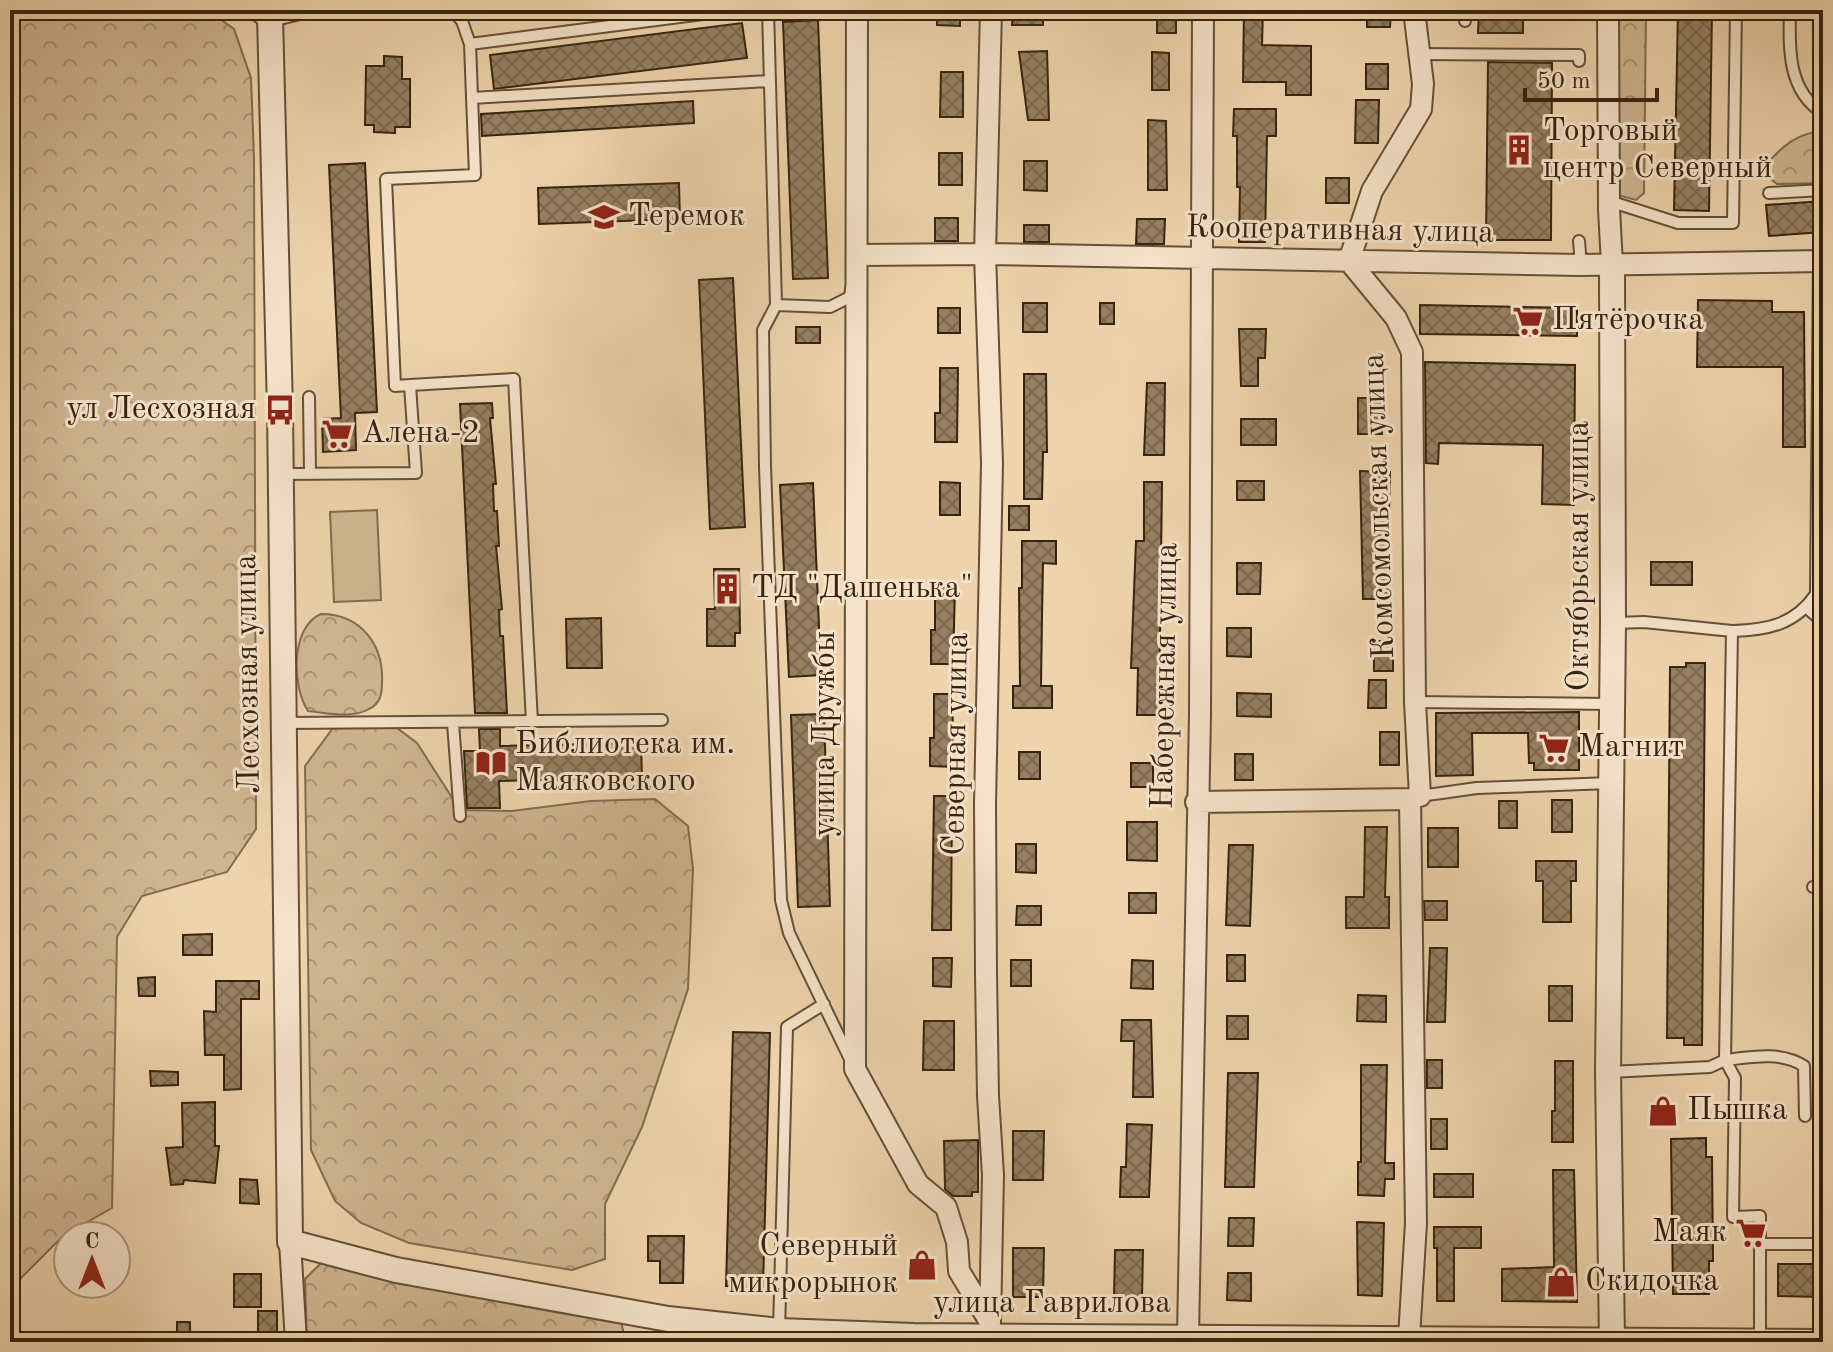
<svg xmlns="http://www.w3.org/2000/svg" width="1833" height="1352" font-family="'Old Standard TT',serif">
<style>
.forest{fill:url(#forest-crowns);stroke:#826c50;stroke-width:2}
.garden{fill:#cfb591;stroke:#826c50;stroke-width:2}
.building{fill:url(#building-cross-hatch);stroke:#36240f;stroke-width:2}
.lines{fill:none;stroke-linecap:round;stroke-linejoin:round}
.service-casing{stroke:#645036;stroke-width:14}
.minor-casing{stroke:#645036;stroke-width:24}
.tertiary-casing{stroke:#645036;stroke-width:28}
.service{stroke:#f4e2c9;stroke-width:10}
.minor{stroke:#f4e2c9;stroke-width:20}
.tertiary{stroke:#f4e2c9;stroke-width:24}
.labels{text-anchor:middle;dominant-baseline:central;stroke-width:6;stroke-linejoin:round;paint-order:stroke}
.poi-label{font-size:32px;fill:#36240f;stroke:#f4e2c9;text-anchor:start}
.street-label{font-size:32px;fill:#36240f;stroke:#f4e2c9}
</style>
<defs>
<pattern id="forest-crowns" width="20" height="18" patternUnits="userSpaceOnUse" patternTransform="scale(2)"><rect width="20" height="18" fill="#cfb591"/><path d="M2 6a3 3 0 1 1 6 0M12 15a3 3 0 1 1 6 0" fill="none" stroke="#a99375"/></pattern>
<pattern id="building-cross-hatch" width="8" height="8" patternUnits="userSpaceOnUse" patternTransform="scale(2)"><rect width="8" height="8" fill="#967f61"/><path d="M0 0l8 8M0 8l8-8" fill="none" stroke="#7b684e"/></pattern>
</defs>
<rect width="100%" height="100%" fill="#eed3ac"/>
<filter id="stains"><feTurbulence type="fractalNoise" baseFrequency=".0025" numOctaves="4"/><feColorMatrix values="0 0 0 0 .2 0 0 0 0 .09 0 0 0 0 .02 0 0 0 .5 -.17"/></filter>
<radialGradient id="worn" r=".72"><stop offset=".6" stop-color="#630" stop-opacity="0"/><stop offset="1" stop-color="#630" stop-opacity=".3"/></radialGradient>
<path class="forest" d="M10,10H207L234,29L251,78L254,158L256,829L227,872L142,896L117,937L112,1208L63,1236L10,1289Z
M1615,10H1646L1644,193L1636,200L1621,196L1615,187Z
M1823,131V183L1777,184L1767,176V164C1783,145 1798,133 1823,131Z
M321,614C362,614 384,646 382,683C382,694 380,704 369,709C351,719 328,713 308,711C292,687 290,627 321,614Z
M354,725L397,728L417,743L460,810L512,811L591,801L655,799L688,826L693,869L688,989L642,1127L605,1204V1259L572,1270L409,1243L361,1223L335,1201L311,1150L305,766L333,728Z
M321,1263L374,1277L621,1322L626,1342H307L305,1279Z"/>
<path class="garden" d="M377,510L381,600L334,602L330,512Z"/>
<path class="building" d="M937,10H960V26L937,25Z
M1013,10H1043V25H1012Z
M1157,10H1176V33H1157Z
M1244,10H1263L1262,45L1311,46V95H1286V82H1243Z
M1367,10H1391L1390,27H1367Z
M1479,10H1523V33H1478Z
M1678,10H1712L1709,211L1674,210Z
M818,20L828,278L793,279L783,22Z
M742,23L747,58L494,89L490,55Z
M1047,51L1049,120H1028L1019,52Z
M1152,52L1169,53V90H1152Z
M384,56L402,57V79H410V127H395V133L374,132V125H365L366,66H384Z
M1488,62L1552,63L1551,240H1486Z
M1366,64H1388V89H1366Z
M941,72H963V117H940Z
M1356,100H1379L1378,143H1355Z
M693,101L694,123L482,136L481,114Z
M1234,109H1276V136H1267L1265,242H1239L1240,187H1237V136H1233Z
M1148,120L1166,121L1167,190H1148Z
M939,153H962V185H939Z
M1024,161H1047V191L1024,190Z
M365,163L377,412L355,413L356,450L323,452L322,419L341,418L329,165Z
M1326,178H1349V203H1326Z
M679,183L680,219L539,224L538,188Z
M1823,201V232L1769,236L1766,205Z
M935,218H958V241H935Z
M1137,219H1165L1164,244H1136Z
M1024,225H1049V242H1024Z
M733,278L745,527L710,529L699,280Z
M1698,300L1772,301V312H1804L1805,447H1783V367H1697Z
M1023,303H1047V332H1023Z
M1100,303H1114V324H1100Z
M1420,305L1577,308V336L1420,334Z
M938,308H960V333H938Z
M796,327H820V343H796Z
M1239,329H1266L1265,358H1258V386H1241Z
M1425,362L1575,365L1574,505L1542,504L1543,445L1439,443L1438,464L1426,463Z
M940,368H958L957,442H935V413H940Z
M1024,374H1046L1047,452H1043L1042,499H1024Z
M1147,383H1165L1164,455H1144Z
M1358,398H1382V434H1358Z
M492,403L493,418H490L496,484H493L494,511H497L499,546H496L502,609L499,610L500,636H503L507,713H475L460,404Z
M1241,419H1276V445H1241Z
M1360,471L1390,472L1387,599H1363Z
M1237,481H1264V500H1237Z
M940,482L960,483V515H940Z
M1144,482H1162L1159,715H1137L1138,668H1131L1136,541H1144Z
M813,483L821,675L789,677L780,485Z
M1009,506H1029V530H1009Z
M1022,541H1056V564L1043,563L1042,616L1041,686H1052V708H1013V686H1020L1019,588H1022Z
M1651,562H1692V585H1651Z
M1237,563H1261L1260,594H1237Z
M714,569H739L740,633H735V646H707V609H715Z
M935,587H955L953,664H931V630H935Z
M601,618L602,668H567L566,619Z
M1227,628H1251V657L1227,656Z
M1374,641H1393V671H1374Z
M1686,663H1705L1702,1045H1684V1038H1667L1670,667H1686Z
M1369,680H1386V708H1368Z
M1237,693L1271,694V717L1237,716Z
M934,694H952L954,767L930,766V738H934Z
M1579,712V770H1534V763H1529L1528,733H1472L1473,775L1436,776V713Z
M824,714L830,906L798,907L791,715Z
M479,729H500V746L641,743L642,778L499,781L500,808H467L464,751H480Z
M1380,732H1399V765H1380Z
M1019,752H1040V779H1019Z
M1235,754H1253V780H1235Z
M1131,763H1153V787H1131Z
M934,796H952L951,930H932Z
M1552,800H1572V832H1552Z
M1499,801H1517V828H1499Z
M1127,822H1157V861L1127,860Z
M1365,827H1387L1385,897H1389V928H1346V897H1364Z
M1428,828H1458V867H1428Z
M1016,844H1036V873L1016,872Z
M1229,845H1253L1250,926L1226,925Z
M1536,861H1576V881H1571V922H1543V881H1536Z
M1129,893H1156V913H1129Z
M1424,901H1447V920H1425Z
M1017,906H1041V925H1016Z
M212,934V955H183V935Z
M1430,948H1447L1445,1022H1427Z
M1227,955H1245V981H1227Z
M933,958H952L951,987L933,986Z
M1011,960H1031V986H1011Z
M1132,960L1153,961V989L1131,988Z
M155,977V996H139L138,978Z
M216,981H259V999H241V1089L224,1090V1055H205L204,1011L216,1012Z
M1549,986H1572V1021H1549Z
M1358,995L1386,996V1022L1357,1021Z
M1227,1016H1248V1039H1227Z
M1122,1020H1151L1153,1097H1133L1134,1041H1121Z
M924,1021H954V1070H923Z
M733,1032L770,1033L763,1287L726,1286Z
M1427,1060H1442V1088H1427Z
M1555,1061H1573V1142H1552V1111H1555Z
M1361,1065H1387L1385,1163H1394V1179H1385L1384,1196L1358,1195V1162H1361Z
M150,1071L178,1072V1085L151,1086Z
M1228,1073H1258L1254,1187H1225Z
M215,1102V1146H219L215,1183L184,1180L183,1184L171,1185L166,1148L183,1147L182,1103Z
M1431,1119H1447V1149H1431Z
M1127,1124L1152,1125L1149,1197H1120L1121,1167H1126Z
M1013,1131H1044L1043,1180H1013Z
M1706,1138V1157H1712L1713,1261H1709V1294H1673L1671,1139Z
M978,1140V1192H972V1196H953L945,1189L944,1141Z
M1553,1170H1574L1577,1302L1502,1301V1269L1554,1267Z
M1434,1174H1473V1197H1434Z
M240,1179L257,1180L259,1204L240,1203Z
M1229,1218H1254L1253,1246H1228Z
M1357,1222L1384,1223L1382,1296L1358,1295Z
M1434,1227H1481V1248H1454V1301H1437V1248H1434Z
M648,1236H684L683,1283H660V1261H648Z
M1013,1248H1044L1043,1297H1013Z
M1115,1250H1143L1142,1298L1114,1297Z
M1778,1264H1823V1297L1778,1296Z
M1228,1273H1251V1301L1227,1300Z
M234,1274H261V1307H234Z
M258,1311H277V1334H272V1342H258Z
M177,1322H190V1339H177Z"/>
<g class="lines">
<g class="service-casing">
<path id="service" d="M452,10L462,21L470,44
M768,10L776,305L830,307L850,297L851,289
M1790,10C1789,47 1787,91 1823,113
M1465,21V10
M1418,54L1579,55V61
M472,98L770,81
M1769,193L1823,190
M1609,201L1678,223H1733L1736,10
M1579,241L1581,265
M776,305L763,330L765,467L781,900L789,933L849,1057
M410,385L395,386L386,179L475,175L470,44L734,10
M309,397L310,473
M280,474L416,473L410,385L514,379L532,722
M1807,608L1823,622
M1732,631C1767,630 1795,625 1816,594L1819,261
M1415,702L1611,704
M284,723L662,720
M453,723L460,816
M1420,796L1477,788L1610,783
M1813,887H1823
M1609,1072L1710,1067L1725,1060L1732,631L1644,622L1615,623
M1805,1116L1804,1066C1781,1051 1751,1057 1725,1060L1735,1078L1733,1217L1760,1216V1244H1823
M707,1324L708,1342
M779,1331L787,1027L824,1004
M1760,1341V1244"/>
</g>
<g class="minor-casing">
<path id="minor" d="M857,10L855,1069L918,1184L946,1207L957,1242L959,1271L990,1322
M1414,10L1423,84L1421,109L1372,191L1349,261L1396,318L1412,352L1415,702L1420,796
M1608,10L1609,209L1612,265
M270,16L295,10
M857,255L985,254L1581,265L1823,261
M1196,802L1410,799L1416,1223L1409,1338
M290,1242L296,1342
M990,1323L993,1175L988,1096L986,974L985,804L992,463L985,254L991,10
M1188,1336L1200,715L1203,10"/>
</g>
<g class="tertiary-casing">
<path id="tertiary" d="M261,10L270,16L280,410L290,1242L396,1270L668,1319L779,1331L914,1336L1823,1342
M1612,265L1613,623L1608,1072L1612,1342"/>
</g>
<use href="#service" class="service"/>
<use href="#minor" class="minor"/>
<use href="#tertiary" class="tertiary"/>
</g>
<defs>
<g id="building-bare" transform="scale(2.4)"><path d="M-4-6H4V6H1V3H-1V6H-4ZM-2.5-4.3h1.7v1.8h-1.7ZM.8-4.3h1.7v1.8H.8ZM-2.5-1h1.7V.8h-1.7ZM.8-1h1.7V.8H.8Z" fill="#8f2418" stroke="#f4e2c9" stroke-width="2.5" paint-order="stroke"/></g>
<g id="school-bare" transform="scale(2.4)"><path d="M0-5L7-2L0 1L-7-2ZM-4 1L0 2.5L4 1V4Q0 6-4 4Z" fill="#8f2418" stroke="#f4e2c9" stroke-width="2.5" paint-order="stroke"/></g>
<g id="supermarket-bare" transform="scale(2.4)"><path d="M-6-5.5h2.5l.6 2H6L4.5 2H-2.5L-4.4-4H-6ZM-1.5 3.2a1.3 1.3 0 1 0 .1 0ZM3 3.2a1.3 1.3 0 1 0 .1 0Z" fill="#8f2418" stroke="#f4e2c9" stroke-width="2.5" paint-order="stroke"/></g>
<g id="bus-bare" transform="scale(2.4)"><path d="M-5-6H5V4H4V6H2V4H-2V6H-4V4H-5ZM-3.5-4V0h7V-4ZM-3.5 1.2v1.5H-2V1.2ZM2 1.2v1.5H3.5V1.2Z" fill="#8f2418" stroke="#f4e2c9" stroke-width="2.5" paint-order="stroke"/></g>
<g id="library-bare" transform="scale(2.4)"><path d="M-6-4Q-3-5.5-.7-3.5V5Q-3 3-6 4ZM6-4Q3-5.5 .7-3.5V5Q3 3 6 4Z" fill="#8f2418" stroke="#f4e2c9" stroke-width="2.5" paint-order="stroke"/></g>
<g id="shop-bare" transform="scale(2.4)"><path d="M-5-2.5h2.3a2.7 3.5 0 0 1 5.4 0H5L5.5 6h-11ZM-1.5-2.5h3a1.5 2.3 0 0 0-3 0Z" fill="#8f2418" stroke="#f4e2c9" stroke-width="2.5" paint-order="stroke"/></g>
</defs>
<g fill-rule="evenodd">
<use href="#building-bare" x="1519" y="150"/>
<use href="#school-bare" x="604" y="217"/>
<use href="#supermarket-bare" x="1528" y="321"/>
<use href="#bus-bare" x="280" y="410"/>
<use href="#supermarket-bare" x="337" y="434"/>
<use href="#building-bare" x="727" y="589"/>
<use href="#supermarket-bare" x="1554" y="748"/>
<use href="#library-bare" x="491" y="763"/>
<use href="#shop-bare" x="1663" y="1111"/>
<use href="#supermarket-bare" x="1751" y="1233"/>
<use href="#shop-bare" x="922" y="1265"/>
<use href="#shop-bare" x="1561" y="1282"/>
</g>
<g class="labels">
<g class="poi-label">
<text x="1543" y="132">Торговый<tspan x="1543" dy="37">центр Северный</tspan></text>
<text x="628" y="217">Теремок</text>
<text x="1552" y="321">Пятёрочка</text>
<text x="256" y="410" text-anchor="end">ул Лесхозная</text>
<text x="361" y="434">Алена-2</text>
<text x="751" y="589">ТД "Дашенька"</text>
<text x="515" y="745">Библиотека им.<tspan x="515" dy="37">Маяковского</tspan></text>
<text x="1578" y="748">Магнит</text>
<text x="1687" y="1111">Пышка</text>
<text x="1727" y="1233" text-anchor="end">Маяк</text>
<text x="898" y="1247" text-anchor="end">Северный<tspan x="898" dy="37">микрорынок</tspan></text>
<text x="1585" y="1282">Скидочка</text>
</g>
<g class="street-label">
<text transform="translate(1340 231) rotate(1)">Кооперативная улица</text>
<text transform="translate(1380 506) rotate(-92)">Комсомольская улица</text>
<text transform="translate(1580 556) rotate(-90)">Октябрьская улица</text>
<text transform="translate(249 674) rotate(-91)">Лесхозная улица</text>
<text transform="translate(1166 676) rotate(-89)">Набережная улица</text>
<text transform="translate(826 734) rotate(-90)">улица Дружбы</text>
<text transform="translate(957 744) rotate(-89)">Северная улица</text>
<text x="1052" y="1304">улица Гаврилова</text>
</g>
</g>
<rect width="1833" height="1352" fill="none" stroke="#eed3ac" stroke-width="40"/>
<rect x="12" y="12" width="1809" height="1328" fill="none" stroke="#36240f" stroke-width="4"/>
<rect x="20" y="20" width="1793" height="1312" fill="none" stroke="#36240f" stroke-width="2"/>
<g transform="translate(92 1260)"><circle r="38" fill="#f4e2c9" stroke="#a8967f" stroke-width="2"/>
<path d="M0-6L14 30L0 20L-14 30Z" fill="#8f2418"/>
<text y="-12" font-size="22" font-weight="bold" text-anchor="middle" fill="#36240f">С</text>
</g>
<path d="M1525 88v12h132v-12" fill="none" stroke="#36240f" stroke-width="4"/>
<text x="1537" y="88" font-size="24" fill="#36240f" stroke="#f4e2c9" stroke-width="6" paint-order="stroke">50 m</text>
<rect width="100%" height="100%" filter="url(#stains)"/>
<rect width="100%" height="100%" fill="url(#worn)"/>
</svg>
